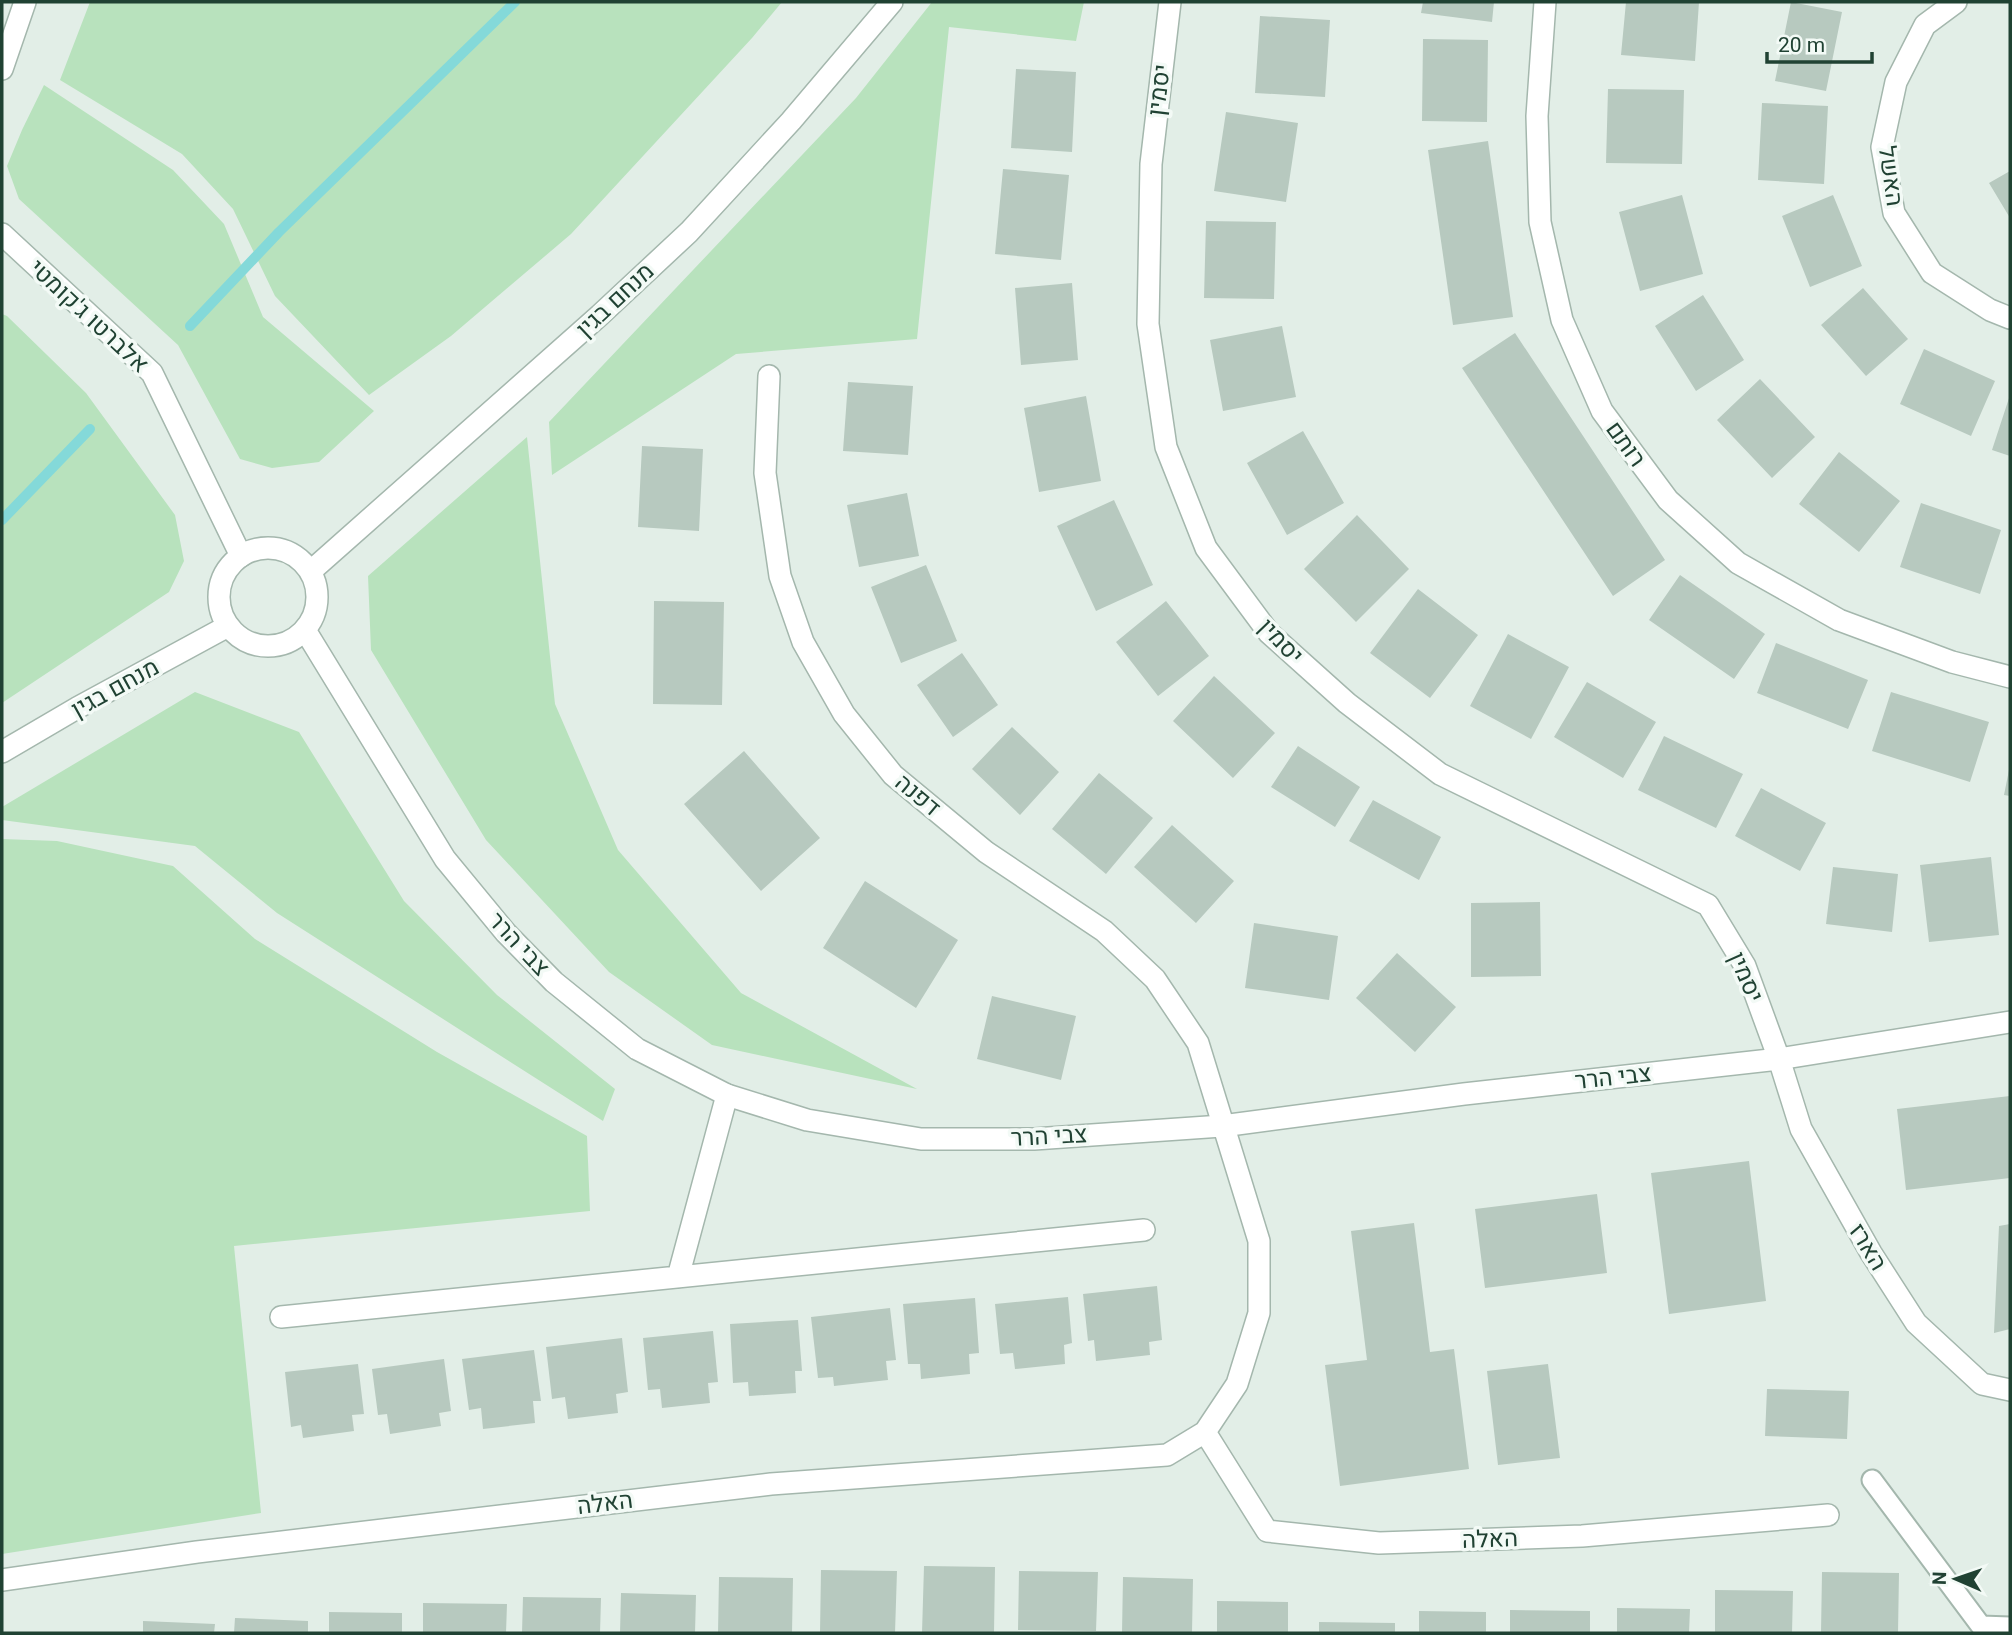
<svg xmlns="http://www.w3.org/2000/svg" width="2012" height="1635" font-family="Roboto,Heebo,sans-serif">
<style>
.green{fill:#b8e2bd}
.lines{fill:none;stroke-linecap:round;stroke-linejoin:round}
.stream{stroke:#84d9d9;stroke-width:10}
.building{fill:#b7c9bf}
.service-casing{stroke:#a4b7ad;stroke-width:23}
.minor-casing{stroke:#a4b7ad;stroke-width:24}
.tertiary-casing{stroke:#a4b7ad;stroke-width:24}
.service{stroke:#fff;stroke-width:19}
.minor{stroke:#fff;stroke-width:21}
.tertiary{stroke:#fff;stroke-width:21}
.labels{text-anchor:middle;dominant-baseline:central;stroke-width:7;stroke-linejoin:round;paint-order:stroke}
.street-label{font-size:24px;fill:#204233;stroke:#f3faf6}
</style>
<rect width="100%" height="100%" fill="#e2eee7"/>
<path class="green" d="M90,2H782L752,38L571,234L451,336L369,395L275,296L233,209L182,154L60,80Z
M932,2H1084L1076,41L949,27L917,339L736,354L552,475L549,422L856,98Z
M44,85L173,170L224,224L263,317L374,411L319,462L272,468L240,459L178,345L19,199L7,166L22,130Z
M2,314L7,316L86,393L175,515L184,561L169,592L2,703Z
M527,437L555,704L618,850L741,993L917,1089L712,1045L609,972L486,840L371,650L368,576Z
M195,692L299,732L404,901L497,995L615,1089L603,1121L277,913L195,846L2,820V807Z
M2,839L57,841L173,866L255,939L437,1052L587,1136L590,1211L234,1246L261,1513L2,1554Z"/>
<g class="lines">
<path class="stream" d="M190,326L279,232L515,2
M2,520L90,429"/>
</g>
<path class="building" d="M1423,2H1494L1492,22L1421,13Z
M1626,2H1699L1695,61L1621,55Z
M1791,2L1842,12L1826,91L1775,81Z
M1260,16L1330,20L1325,97L1255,93Z
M1423,39L1488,40L1487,122L1422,121Z
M1016,69L1076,72L1072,152L1011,148Z
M1608,89L1684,90L1682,164L1606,163Z
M1762,103L1828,106L1824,184L1758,180Z
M1226,112L1298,123L1286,202L1214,191Z
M1488,141L1513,317L1453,325L1428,150Z
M1003,169L1069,175L1061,260L995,254Z
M2010,171V218L1989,183Z
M1682,195L1703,274L1640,291L1619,212Z
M1833,195L1862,266L1810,287L1782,216Z
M1206,221L1276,222L1274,299L1204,298Z
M1072,283L1078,360L1021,365L1015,288Z
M1863,288L1908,339L1866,376L1821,325Z
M1703,295L1744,360L1696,391L1655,326Z
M1282,326L1296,397L1223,411L1210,340Z
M1515,333L1665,560L1613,596L1462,368Z
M1924,349L1995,381L1971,436L1900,404Z
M1760,379L1815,437L1772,478L1717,420Z
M848,382L913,386L908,455L843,451Z
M2010,395V456L1992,450Z
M1086,396L1101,481L1039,492L1024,408Z
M1303,431L1344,503L1287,535L1247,463Z
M642,446L703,449L699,531L638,527Z
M1839,452L1900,501L1859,552L1799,504Z
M907,493L919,556L859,567L847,505Z
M1114,500L1153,585L1096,611L1057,526Z
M1921,503L2001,530L1980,594L1900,567Z
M1357,515L1409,569L1356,622L1304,569Z
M926,565L957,641L901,663L871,587Z
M1680,575L1765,634L1734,679L1649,620Z
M1418,589L1478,635L1430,698L1370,653Z
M654,601L724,602L722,705L653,704Z
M1166,601L1209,656L1158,696L1116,642Z
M1508,634L1569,667L1531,739L1470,706Z
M1776,643L1868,680L1848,729L1757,693Z
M962,653L998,705L953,737L917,685Z
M1214,676L1275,733L1233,778L1173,721Z
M1587,682L1656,722L1623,778L1554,737Z
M1891,692L1989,722L1970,782L1872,751Z
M1012,727L1059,772L1020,815L972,769Z
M1664,736L1743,774L1716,828L1638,790Z
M1298,746L1360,787L1335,827L1271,787Z
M744,751L820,838L761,891L684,804Z
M2009,770H2010V796L2004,795Z
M1099,773L1153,818L1106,874L1052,829Z
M1761,788L1826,823L1800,871L1735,836Z
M1373,800L1441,837L1419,880L1349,841Z
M1172,825L1234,881L1196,923L1134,867Z
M1991,857L1999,935L1929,942L1920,865Z
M1833,867L1898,874L1892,932L1826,924Z
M865,881L958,940L916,1008L823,948Z
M1540,902L1541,976L1471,977V903Z
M1254,923L1338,936L1329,1000L1245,988Z
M1397,953L1456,1007L1415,1052L1356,998Z
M992,996L1076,1016L1061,1080L977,1059Z
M2010,1096V1178L1906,1190L1897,1109Z
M1749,1161L1766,1301L1669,1314L1651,1173Z
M1597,1194L1607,1273L1485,1288L1475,1209Z
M1414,1223L1430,1352L1454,1349L1469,1469L1340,1486L1325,1365L1367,1360L1351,1231Z
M2010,1224V1329L1994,1333L1999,1226Z
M1157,1286L1162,1340L1149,1342L1150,1355L1096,1361L1094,1340L1088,1341L1083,1294Z
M1068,1297L1072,1343L1064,1345L1065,1364L1015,1369L1013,1353L1000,1354L995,1304Z
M975,1298L979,1353L969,1354L970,1374L921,1379L920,1364H908L903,1304Z
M890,1308L896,1360L886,1361L888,1380L834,1386L833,1377L818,1378L811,1317Z
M798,1320L802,1371H795L796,1393L749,1396L748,1382L733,1383L730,1324Z
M713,1331L718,1382L708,1383L710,1403L662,1408L660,1389L648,1390L643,1338Z
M622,1338L628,1392L616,1394L618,1413L568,1419L565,1397L552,1399L546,1347Z
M534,1350L541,1401H533L535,1423L483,1429L481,1408L469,1410L462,1359Z
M444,1359L451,1411L439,1413L441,1426L390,1434L387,1414L378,1415L372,1369Z
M358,1364L364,1414L352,1415L354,1431L303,1438L301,1425L291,1427L285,1372Z
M1548,1364L1560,1458L1498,1465L1487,1371Z
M1767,1389L1849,1391L1847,1439L1765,1436Z
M924,1566L995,1567L994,1633H922Z
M821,1570L897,1571L895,1633H820Z
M1019,1571L1098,1572L1096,1631L1018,1630Z
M1822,1572L1899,1573L1898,1633H1821Z
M719,1577L793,1578L792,1633H718Z
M1123,1577L1193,1579L1192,1633H1122Z
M1715,1590L1793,1591L1792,1633H1715Z
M621,1593L696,1595L695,1633H620Z
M523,1597L601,1598L600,1633H522Z
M1217,1601L1288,1602V1633H1217Z
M423,1603L507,1604L506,1633H423Z
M1617,1608L1690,1609L1689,1633H1617Z
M1510,1610L1590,1611V1633H1510Z
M1419,1611L1486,1612V1633H1419Z
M329,1612L402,1613V1633H329Z
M235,1618L308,1621V1633H234Z
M143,1621L215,1624L214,1633H143Z
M1319,1622L1395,1623V1633H1319Z"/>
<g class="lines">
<g class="service-casing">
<path id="service" d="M1872,1480L1981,1626L2010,1627"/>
</g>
<g class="minor-casing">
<path id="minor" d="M1170,2L1151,164L1148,324L1166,447L1206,548L1269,633L1347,703L1440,774L1708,905L1745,966L1779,1059L1801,1129L1871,1253L1916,1323L1982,1384L2010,1390
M1545,2L1537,116L1540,222L1562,320L1602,411L1668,500L1738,563L1839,620L1952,662L2010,677
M1956,2L1925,25L1896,82L1882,147L1894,213L1932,273L1990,310L2010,318
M2,69L25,2
M2,234L152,373L241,556
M678,1277L727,1095
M281,1317L1144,1230
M1205,1432L1267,1531L1379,1543L1582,1536L1828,1515
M2,1580L197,1552L771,1484L1167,1455L1205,1432L1237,1384L1259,1313V1241L1198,1043L1155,979L1104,931L986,852L893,775L844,714L803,642L780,576L765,473L769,376"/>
</g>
<g class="tertiary-casing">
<path id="tertiary" d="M219 597a49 49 0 1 1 98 0a49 49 0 1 1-98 0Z
M311,571L600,315L689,232L791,121L892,2
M305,630L445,859L506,933L554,982L637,1049L727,1095L807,1120L921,1139H1034L1222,1126L1464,1094L1779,1059L2010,1022
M2,752L77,708L228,626"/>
</g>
<use href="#service" class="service"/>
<use href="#minor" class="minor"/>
<use href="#tertiary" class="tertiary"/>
</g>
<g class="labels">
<g class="street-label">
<text transform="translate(1159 90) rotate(-83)">יסמין</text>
<text transform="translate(1891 176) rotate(82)">האשל</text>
<text transform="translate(615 300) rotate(-43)">מנחם בגין</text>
<text transform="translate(89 316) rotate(43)">אלברטו ג'קומטי</text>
<text transform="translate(1626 444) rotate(54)">רותם</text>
<text transform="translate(1281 641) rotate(46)">יסמין</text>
<text transform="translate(115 688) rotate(-29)">מנחם בגין</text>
<text transform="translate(918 795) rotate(40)">דפנה</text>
<text transform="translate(519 944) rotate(47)">צבי הרר</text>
<text transform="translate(1746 977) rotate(66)">יסמין</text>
<text transform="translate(1613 1077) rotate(-6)">צבי הרר</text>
<text transform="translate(1049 1136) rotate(-3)">צבי הרר</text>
<text transform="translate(1868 1247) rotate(59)">הארז</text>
<text transform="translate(605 1503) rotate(-7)">האלה</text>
<text transform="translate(1490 1539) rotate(-2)">האלה</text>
</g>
</g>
<rect width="2012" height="1635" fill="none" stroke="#204233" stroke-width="7"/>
<g transform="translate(1956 1579) rotate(272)" stroke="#f3faf6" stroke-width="5" paint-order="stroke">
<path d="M0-5L12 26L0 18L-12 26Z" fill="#204233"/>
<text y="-10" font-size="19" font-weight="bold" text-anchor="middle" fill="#204233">N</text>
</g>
<path d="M1767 52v10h105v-10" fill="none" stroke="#204233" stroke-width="3.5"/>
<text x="1778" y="52" font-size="21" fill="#204233" stroke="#f3faf6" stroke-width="5" paint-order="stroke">20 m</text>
</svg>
